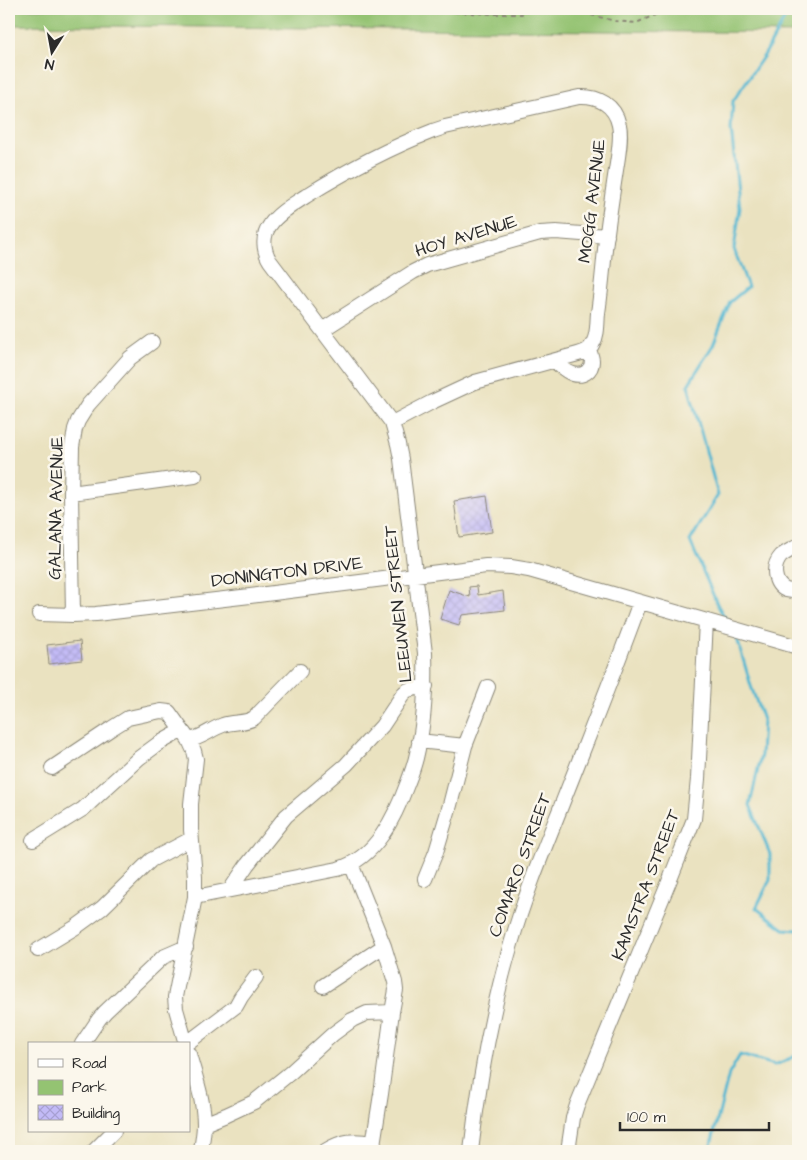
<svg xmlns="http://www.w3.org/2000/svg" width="807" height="1160" font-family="'Architects Daughter',sans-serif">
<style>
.green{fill:#94c372;stroke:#60774e}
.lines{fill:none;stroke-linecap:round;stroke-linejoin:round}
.stream{stroke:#53b7d1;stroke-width:3}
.building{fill:url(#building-cross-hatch)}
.minor-casing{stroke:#8a8676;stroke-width:16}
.path{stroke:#8a8676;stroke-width:2;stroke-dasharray:4 4;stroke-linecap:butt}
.minor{stroke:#fff;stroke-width:14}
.labels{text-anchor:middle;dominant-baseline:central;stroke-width:5;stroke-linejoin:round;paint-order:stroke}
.street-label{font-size:18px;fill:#2b2b2b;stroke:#fbf7ec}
</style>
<defs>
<pattern id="building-cross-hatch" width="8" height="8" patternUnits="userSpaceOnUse" patternTransform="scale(1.25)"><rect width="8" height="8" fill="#c2baf6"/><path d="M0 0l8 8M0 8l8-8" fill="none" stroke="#a7a0d3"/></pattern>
</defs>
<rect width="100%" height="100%" fill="#fbf7ec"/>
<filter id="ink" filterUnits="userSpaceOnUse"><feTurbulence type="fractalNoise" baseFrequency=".02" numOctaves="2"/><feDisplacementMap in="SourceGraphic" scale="10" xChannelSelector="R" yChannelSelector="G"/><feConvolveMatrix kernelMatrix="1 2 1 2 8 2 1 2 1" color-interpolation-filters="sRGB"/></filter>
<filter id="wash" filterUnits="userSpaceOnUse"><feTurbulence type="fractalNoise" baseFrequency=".0096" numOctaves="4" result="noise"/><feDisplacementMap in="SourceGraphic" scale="20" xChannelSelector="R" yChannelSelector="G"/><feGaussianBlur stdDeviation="1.12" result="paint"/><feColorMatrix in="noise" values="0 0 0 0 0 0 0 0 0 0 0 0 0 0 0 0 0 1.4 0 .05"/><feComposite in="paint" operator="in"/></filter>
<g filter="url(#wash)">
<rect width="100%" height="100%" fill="#eae2c0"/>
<path class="green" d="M9,9H798V33L9,25Z"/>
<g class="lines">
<path class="stream" d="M727,621L718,606L690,541L718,495L688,385L713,345L730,302L748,287L734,249L740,208L731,129L733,101L765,54L790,9
M736,635L751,686L763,720L761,755L750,805L770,854V880L756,908L784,929L798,930
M711,1151V1145L729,1074L740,1055L775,1065L798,1055"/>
</g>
<g id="blocks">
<path class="building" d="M487,496L492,532L459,537L454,501Z
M477,586L478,595L503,591L505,610L462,615L459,625L440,619L449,590L470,597L469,587Z
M80,641L82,660L49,664L47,645Z"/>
</g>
</g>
<g filter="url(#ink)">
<use href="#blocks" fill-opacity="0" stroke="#8a8676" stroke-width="1"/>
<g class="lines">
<g class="minor-casing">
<path id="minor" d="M322,330L413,272L427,265L540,233L556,232L607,236
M554,361C559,365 566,372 573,374C583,377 592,371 592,361C592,357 590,353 589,350
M71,493L195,476
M798,546C793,549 786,552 781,556C772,566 773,584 786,590C790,591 794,591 798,591
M39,614L73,615L96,614L250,596L486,566L511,567L529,570L798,647
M73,615L71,493L72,447L75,429L78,421L88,405L130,358L152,342
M189,740C202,738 211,729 223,725C233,721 245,724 254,718L300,671
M419,741L465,746L450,805L436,852L425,879
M465,746L488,687
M52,768L112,728L128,718L161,711L169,712L189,740L194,751L196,759L191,804V830L195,877V897L175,997L176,1009L186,1044
M33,840L83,809L139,758L158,744L181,731
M351,864L384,946L395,982L396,990L392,1012L381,1094L372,1151
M230,890L247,865L286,816L346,765L382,726L404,693L408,690L426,686
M195,897L338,869C376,858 395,817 408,782C412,772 416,760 418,749C425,718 426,685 425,653L401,459L398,444L392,423L270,261C263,250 262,236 270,225C278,213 294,204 306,196C346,171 389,148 433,131L445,127L579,97C598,96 615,105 619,125C622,137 618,157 616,170C612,196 608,223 605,249C603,271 601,292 598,313C597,323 598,335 593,343C590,350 585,352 578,354L475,382L432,402L392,423
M38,950L76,927L102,908L151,860L191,839
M323,986L384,946
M82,1044L99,1019L105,1012L163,957L186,947
M186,1044L236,1006L241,997L256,977
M189,1054C195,1076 204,1100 204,1124C204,1133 202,1142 201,1151
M204,1124L226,1115L254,1102L290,1073L333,1034L352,1020L367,1013L392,1012
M94,1151L114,1131
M325,1151C343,1140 353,1140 374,1143
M471,1151C479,1081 491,1012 511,944C524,898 542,854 560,809C587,740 615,671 640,602
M568,1151L573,1118L577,1105L671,877L694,819L698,779L706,621"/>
</g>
<path class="path" d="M255,9H365L496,14H521L540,9
M568,9L615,21L636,23L655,15L659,9"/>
<use href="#minor" class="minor"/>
</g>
</g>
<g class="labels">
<g class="street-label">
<text transform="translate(592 201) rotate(-83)">MOGG AVENUE</text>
<text transform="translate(466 236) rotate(-17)">HOY AVENUE</text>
<text transform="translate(56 508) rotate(-89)">GALANA AVENUE</text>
<text transform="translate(287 572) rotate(-7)">DONINGTON DRIVE</text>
<text transform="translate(398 604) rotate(-96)">LEEUWEN STREET</text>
<text transform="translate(520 865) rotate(-70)">COMARO STREET</text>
<text transform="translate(646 885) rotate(-69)">KAMSTRA STREET</text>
</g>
</g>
<rect width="807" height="1160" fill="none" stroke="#fbf7ec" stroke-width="30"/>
<rect x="28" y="1042" width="162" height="90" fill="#fbf7ec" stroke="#a8a59f"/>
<rect x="38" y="1059" width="25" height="8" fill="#ffffff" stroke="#a8a59f"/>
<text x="72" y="1068" font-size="15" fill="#2b2b2b">Road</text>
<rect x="38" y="1080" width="25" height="15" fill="#94c372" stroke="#a8a59f"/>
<text x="72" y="1092" font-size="15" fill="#2b2b2b">Park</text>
<rect x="38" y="1105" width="25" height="15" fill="url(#building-cross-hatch)" stroke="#a8a59f"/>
<text x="72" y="1118" font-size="15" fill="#2b2b2b">Building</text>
<g transform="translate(52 52) rotate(191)" stroke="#fbf7ec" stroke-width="4" paint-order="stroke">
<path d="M0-4L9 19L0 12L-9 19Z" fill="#2b2b2b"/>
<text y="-8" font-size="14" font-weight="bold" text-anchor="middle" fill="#2b2b2b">N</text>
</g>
<path d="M620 1122v8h149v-8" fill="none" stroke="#2b2b2b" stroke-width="2.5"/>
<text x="627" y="1122" font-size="15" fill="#2b2b2b" stroke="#fbf7ec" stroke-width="4" paint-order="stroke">100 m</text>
</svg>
